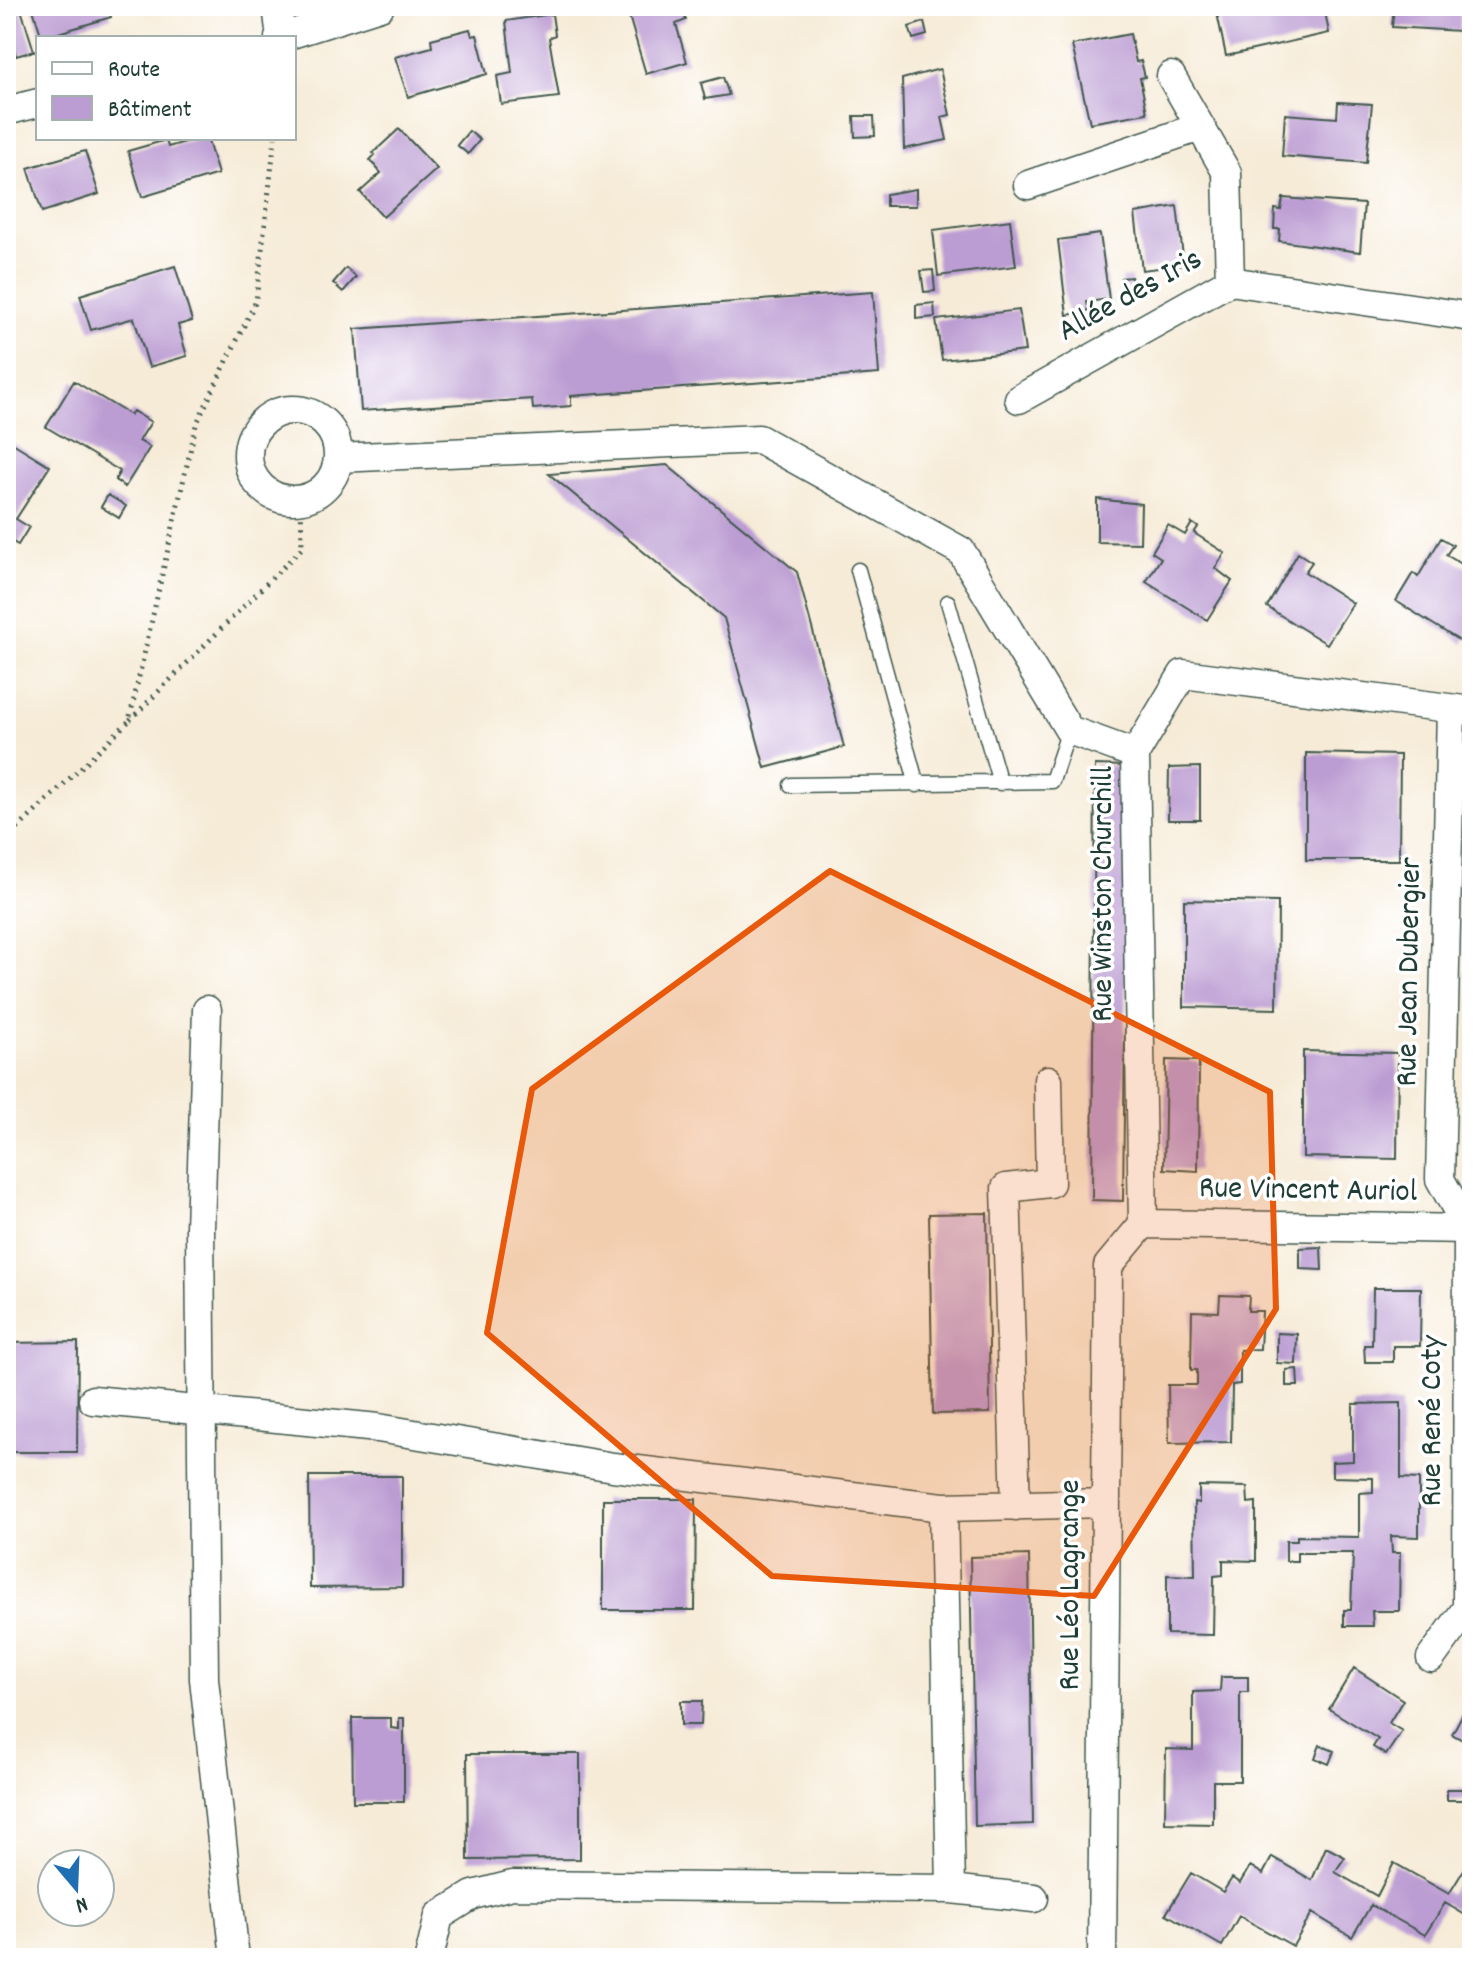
<svg xmlns="http://www.w3.org/2000/svg" width="1478" height="1964" font-family="Dekko,sans-serif">
<style>
.building{fill:#bc9dd3}
.lines{fill:none;stroke-linecap:round;stroke-linejoin:round}
.lane-casing{stroke:#3f574c;stroke-width:17}
.street-casing{stroke:#3f574c;stroke-width:31}
.path{stroke:#3f574c;stroke-width:5;stroke-dasharray:2 6;stroke-linecap:butt}
.lane{stroke:#fff;stroke-width:14}
.street{stroke:#fff;stroke-width:28}
.marked{fill:#e8590c;fill-opacity:0.2;stroke:#e8590c;stroke-width:6;stroke-linejoin:round}
.labels{text-anchor:middle;dominant-baseline:central;stroke-width:7;stroke-linejoin:round;paint-order:stroke}
.street-label{font-size:32px;fill:#1f3d34;stroke:#fff}
</style>
<rect width="100%" height="100%" fill="#fff"/>
<filter id="ink" filterUnits="userSpaceOnUse"><feTurbulence type="fractalNoise" baseFrequency=".0125" numOctaves="2"/><feDisplacementMap in="SourceGraphic" scale="16" xChannelSelector="R" yChannelSelector="G"/><feConvolveMatrix kernelMatrix="1 2 1 2 8 2 1 2 1" color-interpolation-filters="sRGB"/></filter>
<filter id="wash" filterUnits="userSpaceOnUse"><feTurbulence type="fractalNoise" baseFrequency=".006" numOctaves="4" result="noise"/><feDisplacementMap in="SourceGraphic" scale="32" xChannelSelector="R" yChannelSelector="G"/><feGaussianBlur stdDeviation="1.8" result="paint"/><feColorMatrix in="noise" values="0 0 0 0 0 0 0 0 0 0 0 0 0 0 0 0 0 1.4 0 .05"/><feComposite in="paint" operator="in"/></filter>
<g filter="url(#wash)">
<rect width="100%" height="100%" fill="#f6ebd7"/>
<g id="blocks">
<path class="building" d="M6,6H20L34,51L16,56L13,45L6,47Z
M32,6H108L111,17L42,38Z
M626,6H681L686,20L676,24L687,62L646,74Z
M1251,6H1324L1329,33L1226,56L1217,13Z
M1394,6H1461L1460,31L1392,27Z
M552,14L555,35L549,38L559,97L501,104L497,76L512,73L506,21Z
M924,22L927,35L913,39L909,27Z
M470,29L472,36L477,35L487,74L408,97L395,57L432,47L431,39Z
M1130,34L1136,62L1141,61L1145,77L1140,78L1147,113L1090,123L1072,45Z
M940,69L950,115L942,117L947,140L904,149L902,79Z
M723,77L729,95L705,99L701,83Z
M1338,102L1372,104L1366,163L1282,156L1285,114L1337,118Z
M854,116H874L875,136L855,137Z
M399,129L437,169L383,217L360,192L381,173L370,160L375,155L373,153Z
M469,131L480,140L468,154L457,145Z
M199,138H207L218,174L142,197L128,151L166,140L168,147Z
M85,151L99,194L42,212L28,168Z
M916,189V206H886V194Z
M1283,198L1364,204L1360,252L1279,241L1280,229H1274L1275,209L1281,210Z
M1177,206L1184,265L1142,270L1135,213Z
M1010,220L1016,266L938,276L933,230Z
M1100,234L1109,299L1087,302L1089,311L1067,315L1058,240Z
M175,266L192,321L178,325L187,356L149,367L134,318L91,330L80,295Z
M346,268L356,277L343,292L333,283Z
M933,270L935,291L924,292L921,271Z
M1131,277L1134,292L1123,294L1121,278Z
M873,292L879,374L571,396V406L533,409L532,399L361,411L355,329Z
M934,303L935,317L916,319V305Z
M1019,310L1025,351L942,360L936,320Z
M74,381L130,415L133,411L151,422L139,441L150,447L125,487L115,480L120,471L46,427Z
M11,442L50,466L16,519L29,527L18,545L6,538V450Z
M667,465L797,572L844,747L765,768L724,618L549,474Z
M108,495L126,506L119,518L101,507Z
M1097,499L1141,504L1140,543L1097,542Z
M1192,523L1198,527L1194,533L1225,553L1215,568L1232,581L1207,620L1146,582L1161,558L1152,552L1168,525L1185,535Z
M1441,538L1453,545L1446,555L1472,570V629L1463,643L1396,601L1413,573L1418,577Z
M1298,553L1312,562L1305,572L1353,603L1327,644L1267,607Z
M1306,753L1400,755L1399,860H1306Z
M1095,765L1128,766L1123,1201L1092,1200Z
M1200,767V820H1168L1169,768Z
M1184,900L1278,902L1277,1009L1184,1007Z
M1303,1051L1398,1053L1397,1159L1303,1157Z
M1166,1060L1199,1061L1198,1171L1164,1169Z
M987,1213L990,1413L933,1414L929,1214Z
M1321,1247L1322,1270L1300,1269V1248Z
M1373,1288H1421L1420,1346H1393V1362H1365L1364,1345H1372Z
M1220,1295L1249,1296L1248,1311H1262L1260,1349L1240,1350V1384L1232,1385L1231,1442L1169,1443L1168,1385H1197V1370H1191L1192,1311L1219,1312Z
M1277,1333L1297,1334L1296,1364L1277,1363Z
M78,1342L77,1452H6V1343Z
M1297,1369L1298,1386H1286V1370Z
M1401,1403V1478L1419,1479V1537L1391,1536L1392,1553H1400L1399,1611H1372L1373,1626H1344V1610H1351L1353,1553H1297V1561H1286V1541H1297V1536L1359,1537V1493L1373,1492V1478L1332,1477V1462L1353,1461V1404Z
M309,1476H402V1587L310,1588Z
M1199,1486L1247,1487L1248,1503L1256,1502V1561L1223,1560V1575L1214,1576L1213,1635L1167,1634V1575L1195,1576L1194,1502L1199,1503Z
M603,1499H696L695,1610H603Z
M1029,1555L1033,1824L975,1826L970,1557Z
M1354,1668L1403,1700L1389,1723L1402,1731L1386,1755L1373,1747L1378,1739L1329,1709Z
M1221,1677H1248V1692H1240V1781H1213V1824L1165,1823L1166,1749L1193,1750V1692L1220,1691Z
M1472,1696V1740L1470,1744L1452,1734Z
M681,1701H702L701,1725H681Z
M352,1718H391V1728L399,1729V1718H404V1802H353Z
M1320,1745L1334,1751L1329,1764L1315,1758Z
M467,1754H580V1859L468,1860Z
M1469,1783H1472V1800H1447V1789H1469Z
M1326,1847L1345,1857L1335,1872L1377,1896L1394,1863L1449,1894L1468,1863L1472,1865V1919L1445,1903L1425,1935L1371,1905L1352,1937L1312,1913L1293,1946L1239,1916L1222,1946L1166,1914L1191,1873L1223,1892L1232,1878L1240,1883L1250,1866L1263,1874L1272,1857L1312,1880Z"/>
</g>
</g>
<g filter="url(#ink)">
<use href="#blocks" fill-opacity="0" stroke="#3f574c" stroke-width="2"/>
<g class="lines">
<g class="lane-casing">
<path id="lane" d="M858,570L917,785
M948,602L1000,783
M791,785L1052,781L1069,730"/>
</g>
<g class="street-casing">
<path id="street" d="M277,6L281,38
M279,38L380,6
M1171,76L1227,173L1230,281
M6,111L38,103
M1028,185L1200,127
M1019,399L1230,281L1472,317
M248 455a45 45 0 1 1 90 0a45 45 0 1 1-90 0Z
M338,458L759,439L961,551L1069,730L1135,754
M1451,709L1440,1179L1468,1229L1467,1608H1472
M207,1010L200,1228L204,1679L235,1958
M1143,1224L1135,754L1183,674L1472,711
M1143,1224L1472,1229
M93,1400L378,1428L613,1467L943,1507L1106,1503
M1016,1506L1006,1188L1050,1183L1048,1080
M943,1507L951,1889
M1431,1658L1467,1608
M429,1958L439,1916L473,1895L512,1885L951,1889L1034,1898
M1102,1958L1108,1266L1143,1224"/>
</g>
<path class="path" d="M130,720L302,548L301,500
M6,840L129,721L196,425L256,301L275,138"/>
<use href="#lane" class="lane"/>
<use href="#street" class="street"/>
</g>
</g>
<path class="marked" d="M830,871L1270,1092L1276,1309L1094,1596L772,1576L487,1333L532,1089Z"/>
<g class="labels">
<g class="street-label">
<text transform="translate(1131 297) rotate(-29)">Allée des Iris</text>
<text transform="translate(1105 894) rotate(-90)">Rue Winston Churchill</text>
<text transform="translate(1411 972) rotate(-89)">Rue Jean Dubergier</text>
<text transform="translate(1308 1192) rotate(1)">Rue Vincent Auriol</text>
<text transform="translate(1434 1421) rotate(-90)">Rue René Coty</text>
<text transform="translate(1072 1585) rotate(-90)">Rue Léo Lagrange</text>
</g>
</g>
<rect width="1478" height="1964" fill="none" stroke="#fff" stroke-width="32"/>
<rect x="36" y="36" width="260" height="104" fill="#ffffff" stroke="#a5b1ae" stroke-width="2"/>
<rect x="52" y="62" width="40" height="12" fill="#ffffff" stroke="#a5b1ae" stroke-width="2"/>
<text x="108" y="76" font-size="24" fill="#1f3d34">Route</text>
<rect x="52" y="96" width="40" height="24" fill="#bc9dd3" stroke="#a5b1ae" stroke-width="2"/>
<text x="108" y="116" font-size="24" fill="#1f3d34">Bâtiment</text>
<g transform="translate(76 1888) rotate(161)"><circle r="38" fill="#ffffff" stroke="#a5b1ae" stroke-width="2"/>
<path d="M0-6L14 30L0 20L-14 30Z" fill="#1f6fb2"/>
<text y="-12" font-size="22" font-weight="bold" text-anchor="middle" fill="#1f3d34">N</text>
</g>
</svg>
